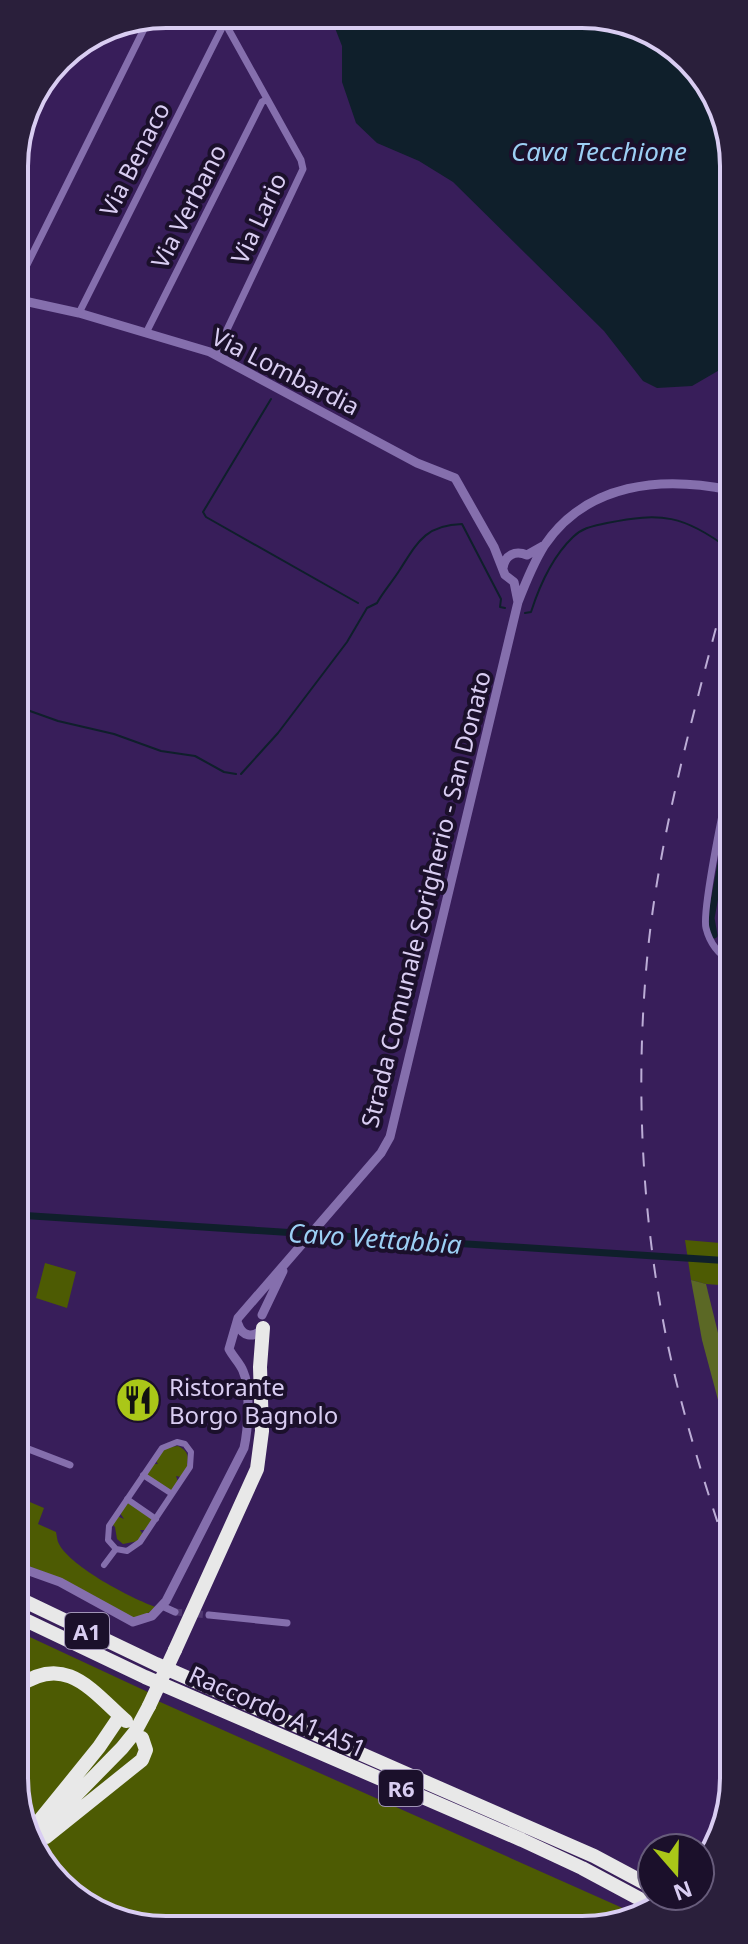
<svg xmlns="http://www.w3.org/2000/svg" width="748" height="1944" font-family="'Noto Sans',sans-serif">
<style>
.green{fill:#4d5b03}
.forest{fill:#5b6825}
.water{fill:#0f1f2b}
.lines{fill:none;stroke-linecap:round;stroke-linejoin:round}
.stream{stroke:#0f1f2b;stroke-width:2}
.canal{stroke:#0f1f2b;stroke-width:7}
.minor-tunnel{stroke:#503871;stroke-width:7;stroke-dasharray:7 3.5;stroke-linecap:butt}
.pedestrian{stroke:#856fad;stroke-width:6}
.minor{stroke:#856fad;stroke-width:7}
.tertiary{stroke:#856fad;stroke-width:9}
.motorway{stroke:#e8e8e8;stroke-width:14}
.rail{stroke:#bcadd6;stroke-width:2;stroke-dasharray:14 14;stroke-linecap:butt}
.motorway-bridge{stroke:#e8e8e8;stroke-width:14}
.labels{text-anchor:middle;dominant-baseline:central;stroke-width:8;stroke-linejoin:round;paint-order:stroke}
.shield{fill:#1b102b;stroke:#a094b6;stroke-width:2}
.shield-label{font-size:22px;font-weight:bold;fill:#d9cdf2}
.street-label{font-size:24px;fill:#d9cdf2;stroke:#1b102b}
.poi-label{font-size:24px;fill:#d9cdf2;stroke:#1b102b;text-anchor:start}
.water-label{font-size:26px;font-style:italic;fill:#9ccff4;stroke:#1b102b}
.rim{fill:none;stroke:#d9cdf2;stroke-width:4}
</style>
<rect width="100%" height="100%" fill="#381e5a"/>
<path class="green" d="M685,1240L732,1244V1286L706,1284L691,1280Z
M45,1263L76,1272L67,1308L36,1298Z
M178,1446C185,1449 190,1455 187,1463L189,1465L181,1477L176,1476L178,1482L172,1492L144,1475L152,1464H158L155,1460L163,1448Z
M18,1497L44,1508L38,1524L56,1532C57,1536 57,1541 59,1544C71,1567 132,1599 156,1607L143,1617H131L62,1579L18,1562Z
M128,1501L154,1519L146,1530H140L143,1535L138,1541L123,1544L117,1539L115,1527L112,1524L117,1516L124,1519L120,1513Z
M19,1632L150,1693L149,1697L636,1914L621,1925L137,1927L66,1892L19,1817Z"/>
<path class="forest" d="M691,1280L706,1284L733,1394V1456L702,1340Z"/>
<path class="water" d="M336,15L612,17L689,58L729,127L730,351L723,368L692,386L657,388L643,381L604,331L453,182L419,161L377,143L356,123L342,82V46L335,28Z"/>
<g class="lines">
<path class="stream" d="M271,399L203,512L206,517L358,603
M525,613L531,612C540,584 552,557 573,537C583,527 594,526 607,523C661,512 684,515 729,549
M16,706L58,721L114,734L161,751L195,756L224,772L236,774
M241,774L278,733L347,642L367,608L377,603C383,592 392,582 399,571C417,543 425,525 462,524L501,599L500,607L505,608"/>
<path class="canal" d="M714,935L711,918L731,810
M17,1215L732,1261"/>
<path class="minor-tunnel" d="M175,1612L209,1615"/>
<path class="pedestrian" d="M177,1442L185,1444L191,1452L190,1467L140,1542L127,1551L116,1549L108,1540L109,1526L162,1448Z
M143,1475L172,1494
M127,1499L156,1519
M104,1565L116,1549"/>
<path class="minor" d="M27,109L36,91
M15,289L148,21
M79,313L222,28L226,25
M146,333L262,102L267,99
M215,355L303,169L301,160L220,14
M731,780C724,799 702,912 706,928C710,944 718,953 731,962
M18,1445L70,1465
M162,1606L175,1612
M209,1615L287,1623"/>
<path class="tertiary" d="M15,299L79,313L210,352L417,463L455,478L494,547L505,575L514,582L518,602
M503,568C505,555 515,550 527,555L543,546
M262,1315L283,1271
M238,1324C242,1336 253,1339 262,1329
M18,1567L60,1582L133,1622L152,1616L166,1601L244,1448C248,1430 251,1388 243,1371C240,1363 233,1357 229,1349L238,1318L381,1153L390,1137L518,602C525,584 534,562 544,546C587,482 662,476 730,490"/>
<path class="motorway" d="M18,1598L156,1664L594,1856L652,1887
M19,1617L145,1677L522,1840L582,1868L651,1905
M175,1650L257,1469L262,1431L260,1367L263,1328
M19,1686C66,1653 92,1691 126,1721
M35,1826L99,1747L120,1716
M46,1837L142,1760L146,1750L142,1738
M33,1839L122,1748L135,1732L149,1706"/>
<path class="rail" d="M730,574C699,695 663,816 649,940C635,1069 640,1203 665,1331C681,1412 707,1491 733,1569"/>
<path class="motorway-bridge" d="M149,1706L175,1650"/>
</g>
<defs>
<g id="restaurant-disc" transform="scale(2.3)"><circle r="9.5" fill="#aac718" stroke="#1b102b"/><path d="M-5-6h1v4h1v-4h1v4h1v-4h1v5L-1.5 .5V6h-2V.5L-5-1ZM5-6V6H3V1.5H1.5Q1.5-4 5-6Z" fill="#111"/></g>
</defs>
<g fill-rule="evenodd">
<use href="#restaurant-disc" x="138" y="1400"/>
</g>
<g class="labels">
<g class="shield">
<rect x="65" y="1613" width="44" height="36" rx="6"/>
<rect x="379" y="1770" width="44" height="36" rx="6"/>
</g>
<g class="shield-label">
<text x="87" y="1631">A1</text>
<text x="401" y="1788">R6</text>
</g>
<g class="street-label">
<text transform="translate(134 159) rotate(-63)">Via Benaco</text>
<text transform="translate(188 206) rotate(-63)">Via Verbano</text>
<text transform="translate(258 218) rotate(-65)">Via Lario</text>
<text transform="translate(286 371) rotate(27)">Via Lombardia</text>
<text transform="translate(425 899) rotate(-76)">Strada Comunale Sorigherio - San Donato</text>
<text transform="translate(278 1711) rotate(24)">Raccordo A1-A51</text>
</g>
<g class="poi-label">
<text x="169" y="1386">Ristorante<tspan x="169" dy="28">Borgo Bagnolo</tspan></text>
</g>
<g class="water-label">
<text x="599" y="151">Cava Tecchione</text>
<text transform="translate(375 1238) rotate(4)">Cavo Vettabbia</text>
</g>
</g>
<path d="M0 0H748V1944H0ZM166 28H582A138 138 0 0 1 720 166V1778A138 138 0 0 1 582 1916H166A138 138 0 0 1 28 1778V166A138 138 0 0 1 166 28Z" fill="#2a1f3b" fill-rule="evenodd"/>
<path class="rim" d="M166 28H582A138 138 0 0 1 720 166V1778A138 138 0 0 1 582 1916H166A138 138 0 0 1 28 1778V166A138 138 0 0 1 166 28Z"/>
<g transform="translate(676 1872) rotate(160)"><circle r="38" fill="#1b102b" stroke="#675c7b" stroke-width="2"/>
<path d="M0-6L14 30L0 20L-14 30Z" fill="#aac718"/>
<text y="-12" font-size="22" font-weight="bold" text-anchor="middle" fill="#d9cdf2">N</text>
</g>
</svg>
